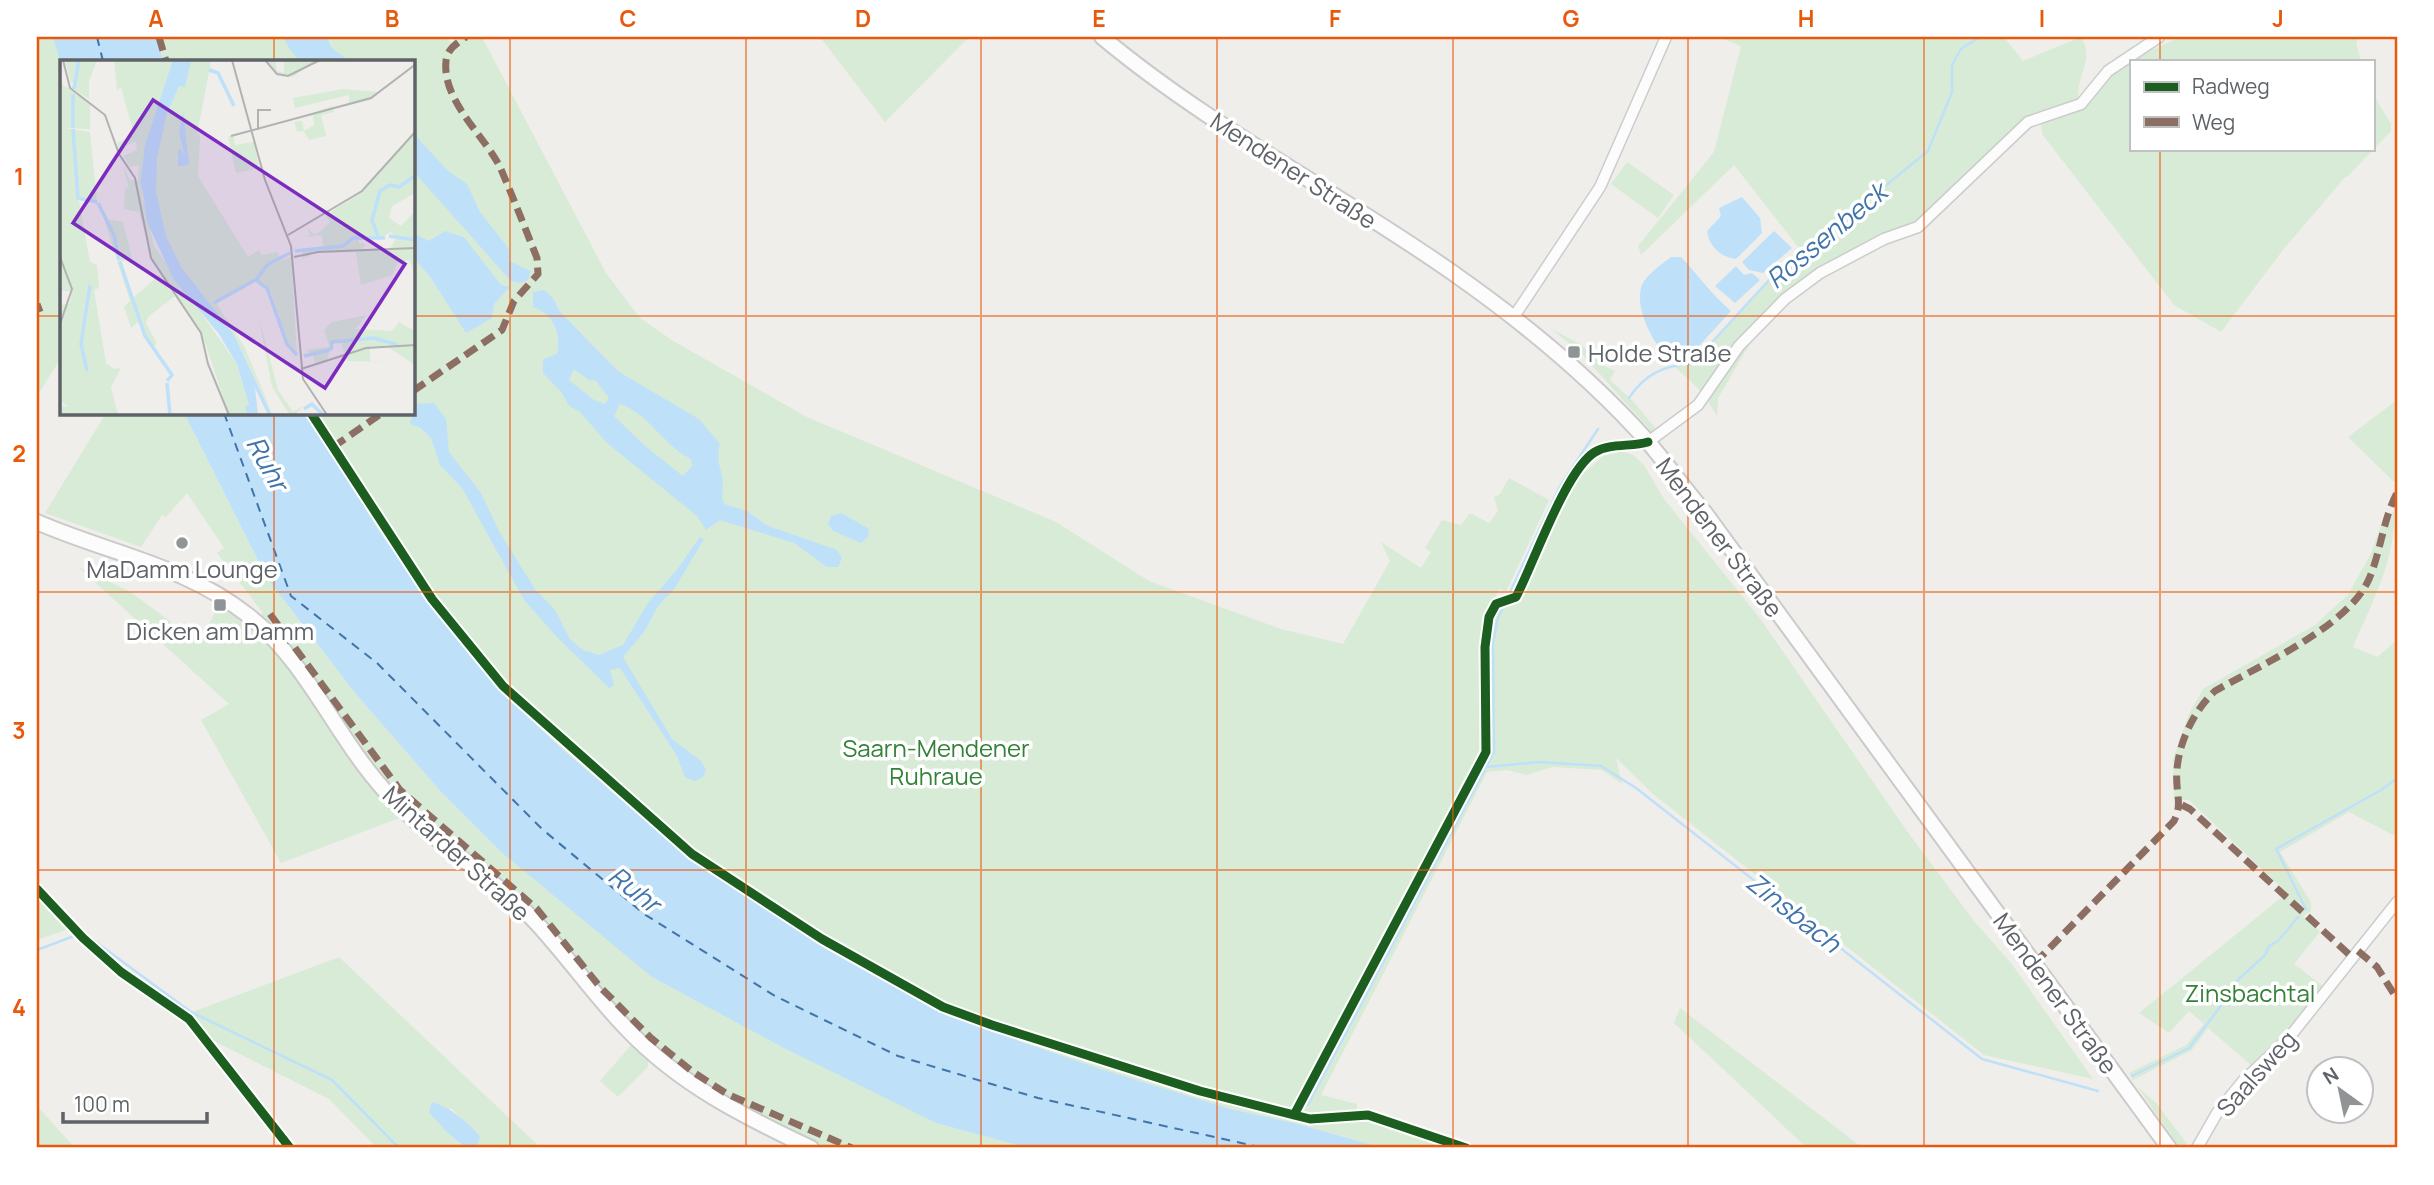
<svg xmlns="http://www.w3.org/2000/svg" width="2434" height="1185" font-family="Manrope,sans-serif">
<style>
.green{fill:#d8ebd6;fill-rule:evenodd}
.water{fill:#bfe0f9;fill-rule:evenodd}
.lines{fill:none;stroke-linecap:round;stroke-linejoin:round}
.stream{stroke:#bfe0f9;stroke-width:2.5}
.ferry{stroke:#4174aa;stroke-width:2;stroke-dasharray:9 7;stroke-linecap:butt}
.street-casing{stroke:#cbcccc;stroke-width:13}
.secondary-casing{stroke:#cacacb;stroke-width:18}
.street{stroke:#fdfcfc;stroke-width:10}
.secondary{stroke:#fdfcfc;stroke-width:14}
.quiet{stroke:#8d6e63;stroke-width:7;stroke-dasharray:14 7;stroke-linecap:butt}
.cycleway-casing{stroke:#fff;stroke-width:13}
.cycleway{stroke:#1b5e20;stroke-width:9}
.grid{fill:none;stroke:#e8590c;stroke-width:2;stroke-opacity:0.55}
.poi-dot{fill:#919496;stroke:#fff;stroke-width:2.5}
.labels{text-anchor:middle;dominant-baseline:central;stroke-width:7;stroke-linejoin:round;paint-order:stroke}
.street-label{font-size:24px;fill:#5f6368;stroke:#fff}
.poi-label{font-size:24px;fill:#5f6368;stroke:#fff}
.park-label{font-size:24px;fill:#348238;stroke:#fff}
.water-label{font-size:26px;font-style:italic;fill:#4174aa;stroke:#fff}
.inset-river{fill:none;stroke:#bfe0f9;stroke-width:3.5}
.inset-road{fill:none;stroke:#b1b2b2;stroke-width:2}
.view{fill:#7b2cbf;fill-opacity:0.15;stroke:#7b2cbf;stroke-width:3.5}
.inset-edge{fill:none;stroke:#5f6368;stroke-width:3.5}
.neatline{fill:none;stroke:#e8590c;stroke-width:2.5}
.grid-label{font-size:23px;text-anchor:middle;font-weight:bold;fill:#e8590c}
</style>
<rect width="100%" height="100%" fill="#efeeea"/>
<path class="green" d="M37,37H447L452,44L456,37H482L606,273L640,318L673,341L807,417L1056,522L1149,581L1281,629L1343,644L1390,561L1381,542L1421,568L1431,552L1425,548L1442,520L1461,525L1470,513L1489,523L1498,511L1494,497L1500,494L1509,478L1549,500L1506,592L1499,589C1475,632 1483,686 1484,735L1489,738L1487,646L1495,609L1515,604L1575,481L1603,456L1622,451L1633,455L1644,465L1664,499L1759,617L1907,831L1974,921L2011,963L2093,1079L1984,1055L1653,794L1616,758L1622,784L1602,770L1552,767L1527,775L1507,770L1487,772L1321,1095L1357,1104V1112C1340,1114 1323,1114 1307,1116L1304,1121H1379L1457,1148H1383L1303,1125L1207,1148L641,894L248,413H413V61H61V358L37,396Z
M820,37H969L885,122Z
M1719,37H2004L2023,61L2081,37C2096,60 2074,77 2079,101C2067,110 2040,109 2023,121C1996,139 1958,187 1933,212C1896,240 1849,250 1810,275C1768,302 1743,358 1718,398L1717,416L1703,393L1673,365L1692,363L1799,248L1734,165L1641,255L1638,246L1714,152L1741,46Z
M2180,37H2360L2356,42L2361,61H2131V149H2373V94L2391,124V131L2348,176L2345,177L2283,250L2221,332L2174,305L2042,134L2041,119L2078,111L2090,102L2110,74L2126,62Z
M1627,162L1674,195L1658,218L1611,184Z
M1551,329L1580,344L1606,367L1615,371L1610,380L1632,400L1657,430L1651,431L1580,352Z
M2397,400V481H2393L2348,437Z
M106,413H184L267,578L355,693L442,793L501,852L936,1123L1028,1148H824L747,1113L661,1055L389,787L256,620L263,613L217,553L224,548L187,493L166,517L162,515L141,547L45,513Z
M2394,512C2396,560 2371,604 2353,647L2377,657L2397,640V837L2349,812L2280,852L2311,902V911L2303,916L2320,932L2294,964L2324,987L2290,1031L2252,1066L2208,1028L2192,1050L2133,1080L2129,1073L2186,1045L2204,1024L2189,1011L2169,1033L2139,1013L2287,893L2189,800H2174L2173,759L2189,714L2203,689L2315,625L2348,595L2371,553L2384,517Z
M78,567L129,591L200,643L215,612L227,608C281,633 364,765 402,817L281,863L201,720L229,704Z
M37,895L69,929L37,940Z
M339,957L541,1148H377L329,1099L210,1039L191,1018L195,1011ZM452,1109L480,1136L460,1144L429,1112Z
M1680,1008L1846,1135L1862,1148H1807L1674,1023Z
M631,1045L648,1061V1067L618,1097L600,1081Z
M2137,1086L2157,1104L2190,1148H2180Z
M37,1106L75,1148H37Z"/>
<path class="water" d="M53,37H156L163,61H61V64Z
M283,37H327L331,47L349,61H300L290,50Z
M413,133L448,171L467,184L480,212L509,249V261L531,271L528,280L520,283L511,281L413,171Z
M1742,197L1760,218L1762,233L1736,259C1720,257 1709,246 1707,231L1721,216L1719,208Z
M445,231L464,237L501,285L510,287L494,304L492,318L466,333L431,278L413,257V233L429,241Z
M1774,231L1792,248L1763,273L1749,270L1742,262Z
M1671,257H1681C1699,276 1711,294 1731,311L1688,358L1671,362C1655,346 1635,312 1641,288C1644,276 1661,265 1671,257Z
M1736,266L1744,275L1752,273L1760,280L1735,303L1715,286Z
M544,290L553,298L560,312L619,372L699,419L720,444C715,464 723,469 723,486C723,493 721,496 724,504L747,511L766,525L837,550L842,558L838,567H827L794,543L720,520L706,530L697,516L607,443L580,412L569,406L562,393L543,373V359L557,354C562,333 553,314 533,307V292ZM574,369L589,380L596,381L609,398L605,404L594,400L569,380ZM620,404C649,414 664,446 691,459L692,466L683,476L645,446L614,416Z
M434,403L446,419L449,452L481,493L500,533L535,589L555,610L570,639L583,650L599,655L623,645L648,603L676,571L700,537L704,539L675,588L658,606L644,632L623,657L672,739L701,761L706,770L703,777L695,781L685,777L677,756L620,668L610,670L614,685L609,688L558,638L524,600L462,488L440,465L431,438L421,428L410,424L415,404Z
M184,413H308L379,531L465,649L510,700L562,749L688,857L829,951L947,1016L1097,1068L1230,1109L1302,1125L1383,1148H1028L936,1123L784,1048L652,977L501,852L442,793L355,693L267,578Z
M841,513L868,528L869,536L861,543L833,531L828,524L831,516Z
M432,1102C453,1109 465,1120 480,1136L477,1146L468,1148C452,1139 440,1125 429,1112Z"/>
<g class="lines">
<path class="stream" d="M1629,398C1645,374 1664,365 1692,364L1782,266L1819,240L1928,151L1952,92V65L1961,49L1980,37
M1485,767L1539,762L1601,766L1636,788L1982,1059L2098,1091
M2306,909L2276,849L2381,790L2397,778
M85,934L191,1012L332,1080L399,1148
M37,950L74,936
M2132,1076L2189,1048L2220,1007L2226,991L2265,955L2269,946L2278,941L2299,916
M1308,1105L1494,752L1493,643L1498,618L1559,488L1598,429"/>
<path class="ferry" d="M97,37L103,61
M224,413L291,596L377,663L542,829L644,914L775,996L898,1056L1038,1098L1264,1148"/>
<g class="street-casing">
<path id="street" d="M1513,318L1600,187L1666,37
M1648,442L1698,405L1739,346L1785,299L1820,273L1884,239L1918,227L2028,122L2081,104L2108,71L2159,37
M2197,1148L2217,1113L2243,1081L2288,1039L2397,902"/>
</g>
<g class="secondary-casing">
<path id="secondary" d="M1102,37C1211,128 1338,192 1453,273C1523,322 1592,379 1649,443C1668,466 1686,490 1705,513L2169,1148
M37,522C110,554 183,564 249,616C307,662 336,737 385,791C426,837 482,869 526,912C562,948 590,991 626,1028C679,1084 743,1116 811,1148"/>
</g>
<use href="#street" class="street"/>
<use href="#secondary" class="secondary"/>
<path class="quiet" d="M159,37L166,61
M37,304L40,312
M413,391L502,330L514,301L538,274L537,258C525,228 513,197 500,167C484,135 442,101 446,61C447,49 457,43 466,37
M333,447L382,413
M270,614L400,790L537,909L600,987L651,1038L693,1072L727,1094L852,1148
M2182,805L2190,809L2353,958
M2358,951L2377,967L2397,999
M2035,963L2174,821C2181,806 2178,801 2177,785C2174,752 2191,713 2215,691C2260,665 2348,627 2369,579C2381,551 2383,519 2397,493"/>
<g class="cycleway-casing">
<path id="cycleway" d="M311,413L432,599L503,686L692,854L822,939L943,1007L992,1025L1200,1091L1310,1119L1368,1115L1466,1148
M37,889L83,938L121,972L189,1019L290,1148
M1294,1115L1486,752L1485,647L1489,617L1496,604L1516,597C1533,565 1566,469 1595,452C1610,443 1631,447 1648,442"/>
</g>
<use href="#cycleway" class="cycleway"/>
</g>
<path class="grid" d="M274,37V61M510,37V1148M746,37V1148M981,37V1148M1217,37V1148M1453,37V1148M1688,37V1148M1924,37V1148M2160,37V61M2160,149V1148M37,316H61M413,316H2397M274,413V1148M37,592H2397M37,870H2397"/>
<g class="poi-dot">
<rect x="1567" y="345" width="14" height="14" rx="3.5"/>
<circle cx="182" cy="543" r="7"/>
<rect x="213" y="598" width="14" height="14" rx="3.5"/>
</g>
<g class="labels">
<g class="street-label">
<text transform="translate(1294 170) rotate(33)">Mendener Straße</text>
<text transform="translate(1720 537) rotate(53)">Mendener Straße</text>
<text transform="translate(457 853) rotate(42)">Mintarder Straße</text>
<text transform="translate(2056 993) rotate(54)">Mendener Straße</text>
<text transform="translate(2256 1073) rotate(-48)">Saalsweg</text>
</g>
<g class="poi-label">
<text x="1588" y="352" text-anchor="start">Holde Straße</text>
<text x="182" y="568">MaDamm Lounge</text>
<text x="220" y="630">Dicken am Damm</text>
</g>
<g class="park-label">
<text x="936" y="747">Saarn-Mendener<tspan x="936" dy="28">Ruhraue</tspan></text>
<text x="2250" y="992">Zinsbachtal</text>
</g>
<g class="water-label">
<text transform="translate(1826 235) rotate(-40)">Rossenbeck</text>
<text transform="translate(268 463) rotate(61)">Ruhr</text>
<text transform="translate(635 889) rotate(38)">Ruhr</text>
<text transform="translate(1794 912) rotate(38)">Zinsbach</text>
</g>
</g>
<g transform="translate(60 60)">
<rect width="355" height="355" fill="#efeeea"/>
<path d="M5,0H18L17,19L20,0H37L29,22V39L11,27L15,22L11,23ZM54,0H150V7L159,13L171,35L158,14L149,12L137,74L140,75L138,116L188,197L199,190L202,195L217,192L220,197L209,205L231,197L237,294L228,284L210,229L195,221L156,243L184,286L213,355L174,275L114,206L84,95L83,136L94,186L177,304L189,345L187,355H169L142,273L93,202L79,152L64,149L65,129L69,128L62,104L70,120L78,121L79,105L70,107L63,96L77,90L76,81L58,89L57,83L74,75L61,27L57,31ZM215,0L217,11L224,13V0H256L233,17L219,14L207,1ZM0,23L30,43V69L5,68L30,72L37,141L21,137L19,141L30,202L37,205L39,228L34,230L46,303L54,309L61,308L51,327L58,355H0V346L8,347L0,340V245L10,243L12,231H0ZM283,29L318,32L313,39L283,47L289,44V35L235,48L233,38ZM272,46L274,52L261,55L266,76L249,80L244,71L237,72L234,62L242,61L244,71L254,65L253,55L244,56ZM355,72V133L332,146L329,158L341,166L355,151V213L349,200L338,202L332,215L301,225L296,192L254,193L243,199L242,191L263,187L262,175L246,177L250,175L247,168L254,174L260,172L270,162L266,155L299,134ZM330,172L337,177L328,192L302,189L306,184L299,183L298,178L321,179ZM168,76H174L175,85L194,82L199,108L176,113ZM44,159L63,162L72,198L60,202L72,239L99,215L115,236L88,257L86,263L97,284L93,287L78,262L71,268L64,247L70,241ZM307,255L295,269L332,271L339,262L355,271V305L328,287L310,288V301L337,302L287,301L281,283H272L267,300L255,303L253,296H241L252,295L246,290L270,287L264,270L272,262ZM199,258L218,330L233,352L243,346L235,355H230L212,327Z" fill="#d8ebd6" fill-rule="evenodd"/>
<path d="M113,0H131L125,27L119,26L107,53L97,98L96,132L106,176L121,207L174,275L212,355H208L195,328L198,355H187L185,347L189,345L177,304L159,274L114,220L87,162L81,118L85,85ZM123,51L129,104L122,106H118V92L120,88L125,96L119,73Z" fill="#bfe0f9"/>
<path class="inset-river" d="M121,0L98,56L82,122L106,196L152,251L182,297L195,355M149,10L158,13L174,46M14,29L19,0M13,68V34M13,69L18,138L37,142M38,143L54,175L59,200M329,176L356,180M319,179L312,160L320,131L330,125L339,127L356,115M235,191L283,186L293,178H325M60,202L85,276L112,315L107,321M197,221L207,228L227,284L237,295M154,243L197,219L207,205L230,193M271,290L272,282L314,278L338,285M244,296L270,290M27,311L21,284L30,225M107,323L110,355M244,349L252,344L263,355"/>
<path class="inset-road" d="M3,0L10,28L45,55L59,94L75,118L91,198L141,273L148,304L169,355M172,0L205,120L231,186L243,319L267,355M205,0L217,14L228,16L260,0M198,70V50H211M171,76L311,38L356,4M228,175L302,131L356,71M0,197L12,229L0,264M234,197L258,192L356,188M241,309L306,288L356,285"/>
<path class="view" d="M93,40L345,204L265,328L13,163Z"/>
<rect width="355" height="355" class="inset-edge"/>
</g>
<rect width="2434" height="1185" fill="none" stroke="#ffffff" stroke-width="77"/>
<rect x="2130" y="60" width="245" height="91" fill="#ffffff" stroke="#bfc1c3" stroke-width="2"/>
<rect x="2144" y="82" width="35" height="10" fill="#1b5e20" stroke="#bfc1c3" stroke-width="2"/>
<text x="2192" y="94" font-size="21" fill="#5f6368">Radweg</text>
<rect x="2144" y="117" width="35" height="10" fill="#8d6e63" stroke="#bfc1c3" stroke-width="2"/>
<text x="2192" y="130" font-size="21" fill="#5f6368">Weg</text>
<g transform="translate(2340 1090) rotate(327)"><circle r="33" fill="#ffffff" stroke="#bfc1c3" stroke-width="2"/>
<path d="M0-5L12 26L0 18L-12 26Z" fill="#919496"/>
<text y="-10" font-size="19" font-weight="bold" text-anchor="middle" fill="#5f6368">N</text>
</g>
<path d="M63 1112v10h144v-10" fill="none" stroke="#5f6368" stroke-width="3.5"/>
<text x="74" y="1112" font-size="21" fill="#5f6368" stroke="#ffffff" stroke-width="5" paint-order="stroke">100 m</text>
<rect x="38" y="38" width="2358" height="1108" class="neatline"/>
<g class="grid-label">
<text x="156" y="27">A</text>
<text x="392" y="27">B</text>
<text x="628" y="27">C</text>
<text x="863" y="27">D</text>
<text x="1099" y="27">E</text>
<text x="1335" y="27">F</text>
<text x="1571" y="27">G</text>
<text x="1806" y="27">H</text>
<text x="2042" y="27">I</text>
<text x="2278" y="27">J</text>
<text x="19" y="185">1</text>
<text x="19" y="462">2</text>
<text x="19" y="739">3</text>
<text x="19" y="1016">4</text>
</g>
</svg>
